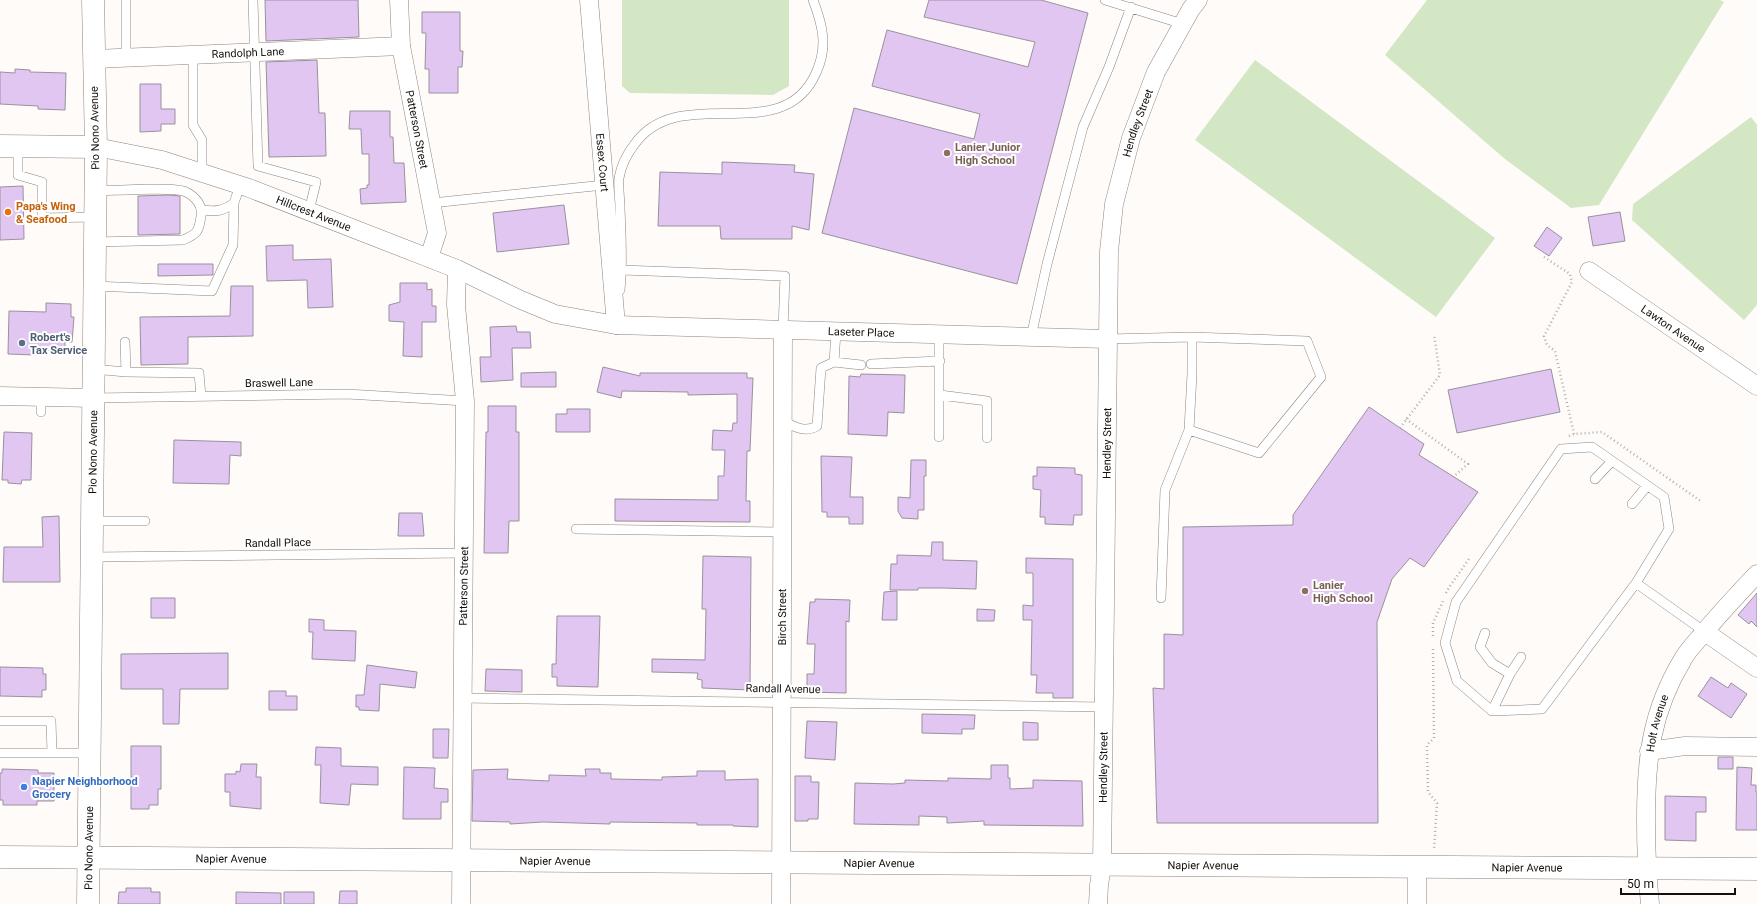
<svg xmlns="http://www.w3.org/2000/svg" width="1757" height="904" font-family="Roboto,sans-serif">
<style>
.green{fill:#d3e7c4}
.building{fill:#e1c6f2;stroke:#99919e}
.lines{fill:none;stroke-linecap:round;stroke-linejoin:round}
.service-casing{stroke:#90837a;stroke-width:10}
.minor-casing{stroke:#90837a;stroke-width:19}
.tertiary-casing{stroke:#90837a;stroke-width:23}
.primary-casing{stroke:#90837a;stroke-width:23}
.path{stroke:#b2afac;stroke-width:2.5;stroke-dasharray:1 3;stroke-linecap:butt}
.service{stroke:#fff;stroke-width:9}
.minor{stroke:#fff;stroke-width:18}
.tertiary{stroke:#fff;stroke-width:22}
.primary{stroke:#fff;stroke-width:22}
.education-dot{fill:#8d6e63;stroke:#fff;stroke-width:1.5}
.food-dot{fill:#e8710a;stroke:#fff;stroke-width:1.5}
.service-dot{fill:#5c6f8a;stroke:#fff;stroke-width:1.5}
.shop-dot{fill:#3f7fe0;stroke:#fff;stroke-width:1.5}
.labels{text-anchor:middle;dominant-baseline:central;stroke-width:4;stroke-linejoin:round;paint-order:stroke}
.street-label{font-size:11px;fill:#15100c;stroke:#fff}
.education-label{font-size:11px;font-weight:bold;fill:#785e54;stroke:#fff;text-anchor:start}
.food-label{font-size:11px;font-weight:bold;fill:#c56008;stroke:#fff;text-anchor:start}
.service-label{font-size:11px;font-weight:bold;fill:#4e5e75;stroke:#fff;text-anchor:start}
.shop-label{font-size:11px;font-weight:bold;fill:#366cbe;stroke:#fff;text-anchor:start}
</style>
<rect width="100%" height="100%" fill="#fefbf9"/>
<path class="green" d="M622,0H789V86L773,95L630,93L622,86Z
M1427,0H1720L1724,2L1599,205L1571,208L1505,159L1385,55Z
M1255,60L1495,238L1436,317L1195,140Z
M1751,117L1757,125V305L1744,320L1632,220L1633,204Z"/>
<path class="building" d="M265,0H358L359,37L266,41Z
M929,0H1041L1088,13L1017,284L822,233L854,108L974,139L980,114L872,86L887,30L1028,67L1035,42L924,17Z
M422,12H460V51H463L462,67H458V93H429V69H425L426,33H422Z
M317,60L319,113H325L326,156L269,157L266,62Z
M15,69L30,70V72L66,73L65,110L38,109V106L0,104V72L15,73Z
M140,84H161V109H175V124H161V131L140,132Z
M350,111H390V137H393L394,163H404L406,202L361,204L360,189L367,188V185H369V154H362L361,129H349Z
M722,162L795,165L794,172L814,174L809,230L792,226V239H721L720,226H658L660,172L722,174Z
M23,186L24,239L0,240V187Z
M169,195L180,196V234L138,235V196Z
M564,205L569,244L497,252L493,213Z
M1620,212L1625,241L1593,246L1588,217Z
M1547,227L1562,238L1549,256L1534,246Z
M293,245V260L331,259L333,307L308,308L307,280L267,281L266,246Z
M158,264H213V275L158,276Z
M400,283H427V290L432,289V306H436V322H422V357L403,356L404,322L389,321V305L400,302Z
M231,286H253V336L188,337V364L141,365L140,317L230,316Z
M46,303L71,304V317H74L72,342H65V350H36V355L8,354L9,311L46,312Z
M516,326L517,332H530L531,348H512L513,380L481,382L480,357H491L490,327Z
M603,367L640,376V373H747V378H753L750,451H747L746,501H750V522L615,521V499L718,500V476H724L725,450H712L713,430L732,431L733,423H737V394L688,395V392L622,391L621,398L597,392Z
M1551,369L1560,412L1457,433L1448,390Z
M556,372V387H521V373Z
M861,374L905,375L904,413L888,412L887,436L848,434L849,376L860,377Z
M488,406H516V432H519V521H509L508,553H484L486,432H488Z
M1369,407L1424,444L1419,455L1478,492L1424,567L1410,558L1392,579L1377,622L1378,823H1157L1153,688L1164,689V634L1183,635V527L1293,525V515Z
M567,409H590V432H556V414H567Z
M4,432L32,433L31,480H22L21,484L8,483V480H2Z
M174,440L241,442V456L230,455L229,484L173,483Z
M821,456L852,457L850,497H863V524H849V517H827V512H822Z
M911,460H926V476H924V510H918V519L902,518L898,511V497L910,498Z
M1037,467L1075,468V474L1082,475V515H1074L1073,525L1045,524V517H1040L1041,490L1033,489V476H1037Z
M399,513H422L424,536H398Z
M59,516L60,582H3L4,547H43L42,517Z
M932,542H943V560L977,561L976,589L942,588H918V590H890L891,564H897V555L931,556Z
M703,556L751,557L750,690L702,688V680L697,679L698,673L652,672V659L705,660L706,609H702Z
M1026,558L1073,559V698H1053V693H1036L1037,675H1031L1032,620H1023V605L1033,606V573H1026Z
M897,591V620H882L884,592Z
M1757,593V627L1751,621L1749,624L1738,615Z
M151,598H175V618H151Z
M815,599L850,600L849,622L846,621V693L807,692V674H814L815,644H807L810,602H815Z
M977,609L995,610L994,621H977Z
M557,616H600L598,687L557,686V677H552V664H556Z
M309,619L324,620V630L356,631L355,661L312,659L313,632H309Z
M228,653V689H180L179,724H163V689H121V654Z
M367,665L417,672L415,688L380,684L379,711L359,710V707H356V695H364Z
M0,667L43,668V674H46V690H42V697L0,696Z
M486,669L522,670V692L485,691Z
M1711,677L1728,688L1731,683L1747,694L1731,718L1698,696Z
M269,691H286V696H297V710H269Z
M922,714L975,715L974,729H962V734L922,733Z
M807,721L837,722L835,760L805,758Z
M1023,722L1038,723V740H1023Z
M433,729H449L448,758H433Z
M131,746H161V789H158V805H149V809H131Z
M316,747L341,748V766L378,767V785L351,784L349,805L320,803L321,765H315Z
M1718,757H1733V769H1718Z
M241,764H257L256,777H261V809L230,806V792H225V774H236V771L240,772Z
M991,765H1008V778H1010V789L1033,788V780L1082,781L1083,826L984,825V821L947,823V817L919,816V825L854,824L855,783L893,784L905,783V780L948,781V778L991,779Z
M404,767L435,768L434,788L448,789V802H441V819H403Z
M1737,767L1752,768L1751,785H1756V792H1757V830H1736Z
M2,769L38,770V773H54V801H37V805H3V800H0V773H2Z
M508,769L507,779L549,781V775L586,776L585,769H600V773H611V779L662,780V777L697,776V771H725V780L758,779V827L733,826V825H697V823L610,822V824L543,822L510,824V822L472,821L473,770Z
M795,776H811V782H819L818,819H808V821H795Z
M1665,796L1706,797V812H1696V841L1665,840Z
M126,888H151V892H160V904H118L119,892H126Z
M340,891H357V904H339Z
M236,892L281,893V904H236Z
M284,892H314V904H284Z"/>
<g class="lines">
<g class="service-casing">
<path id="service" d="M253,0L258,166L316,182L309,211
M1105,0L1183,24
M193,55V125L202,140V173
M126,58V0
M18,146V175L42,182V218L95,217
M432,203L604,185
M202,210C216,212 223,211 234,203
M94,242L183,240C197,234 199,232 201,216C203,206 196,197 186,192C175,186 112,191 95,191
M622,270L785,276L783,330
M94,286L212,291L233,245L234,203L240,185
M620,290C623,262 621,235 620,208C620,199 618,187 619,178C621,167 627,154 634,145C679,80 782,150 816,73C828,47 823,26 813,0
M1031,337L1047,264L1083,127L1109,67L1131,7
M1107,339L1192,337L1307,341L1321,377L1259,453L1189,430L1165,490L1161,598
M125,342L126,372
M834,362L836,332
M871,364L940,361
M93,369L126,372L199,373L201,396
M940,395L987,401V438
M41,397V412
M93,398L347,394L465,401
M783,421C795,427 805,433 817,426L821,368L834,362L861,365
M1189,430L1192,374V337
M939,437V334
M1595,479L1612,461
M1632,504L1647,486
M92,521H145
M576,529L783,532
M92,557L464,553
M1636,583L1542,709L1492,711L1457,681L1445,643L1456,602L1561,449L1592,447L1664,497L1669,529L1636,583L1705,632
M1485,633L1480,647L1492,663L1510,674
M462,698L1104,707
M1492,711L1510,674L1521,657
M0,721H51L52,753
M0,753H89"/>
</g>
<g class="minor-casing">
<g id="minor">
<path id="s1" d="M399,0L401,46L437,233L429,258"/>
<path id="s2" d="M589,0L616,325"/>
<path id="s3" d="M94,59L401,46"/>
<path id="s4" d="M96,147L162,160L249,188L457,269L521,300L555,314L616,325L1107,339"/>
<path d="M457,269L456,305L465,401L461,904"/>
<path id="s5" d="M1589,271L1757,386"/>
<path d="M0,396L93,398"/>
<path d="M1705,632L1757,668"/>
<path d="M1649,751L1685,746L1757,747"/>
<path id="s6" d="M781,904L783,330"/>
<path id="s7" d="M1098,904L1099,885L1102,866L1109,251L1114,204L1131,138L1156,72L1191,9L1198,0"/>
<path d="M1417,904V867"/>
<path id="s8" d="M1650,904C1647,876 1646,848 1646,819C1646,758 1651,712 1683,659C1688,650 1696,642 1702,635C1720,613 1738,594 1757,574"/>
</g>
</g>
<g class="tertiary-casing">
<g id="tertiary">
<path d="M0,146L96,147"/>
<path id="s9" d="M0,857L1757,869"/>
</g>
</g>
<g class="primary-casing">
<g id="primary">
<path id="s10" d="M88,904L96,147L93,0"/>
</g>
</g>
<path class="path" d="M1544,257L1570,274L1572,282L1544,336L1547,345L1555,351L1574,434
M1406,419L1468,464L1453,477
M1400,428L1440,375L1434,334
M1569,436L1574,434L1602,432L1702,502
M1446,593L1450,586L1469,559
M1433,636V623L1443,601
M1433,649L1434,738L1427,745L1428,792L1437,803L1434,850"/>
<use href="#service" class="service"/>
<use href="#minor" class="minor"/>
<use href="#tertiary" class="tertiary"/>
<use href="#primary" class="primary"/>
</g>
<g class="education-dot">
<circle cx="947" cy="153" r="4"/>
<circle cx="1305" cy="591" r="4"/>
</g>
<circle class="food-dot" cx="8" cy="212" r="4"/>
<circle class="service-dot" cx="22" cy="343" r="4"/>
<circle class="shop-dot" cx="24" cy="787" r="4"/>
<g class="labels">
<g class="street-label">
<text stroke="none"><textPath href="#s3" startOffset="154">Randolph Lane</textPath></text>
<text stroke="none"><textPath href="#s7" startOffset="785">Hendley Street</textPath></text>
<text transform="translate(95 128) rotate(-91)">Pio Nono Avenue</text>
<text stroke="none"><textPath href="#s1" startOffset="131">Patterson Street</textPath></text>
<text stroke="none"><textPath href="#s2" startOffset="163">Essex Court</textPath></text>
<text stroke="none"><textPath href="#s4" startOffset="228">Hillcrest Avenue</textPath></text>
<text stroke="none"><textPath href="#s5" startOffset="102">Lawton Avenue</textPath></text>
<text stroke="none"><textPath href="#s4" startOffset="797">Laseter Place</textPath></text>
<text transform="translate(279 383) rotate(-1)">Braswell Lane</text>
<text stroke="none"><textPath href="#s7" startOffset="461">Hendley Street</textPath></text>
<text stroke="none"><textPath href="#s10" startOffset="452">Pio Nono Avenue</textPath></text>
<text transform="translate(278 543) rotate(-1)">Randall Place</text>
<text transform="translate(464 586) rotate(-89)">Patterson Street</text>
<text stroke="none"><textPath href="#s6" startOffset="287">Birch Street</textPath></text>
<text transform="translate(783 689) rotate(1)">Randall Avenue</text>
<text stroke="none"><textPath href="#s8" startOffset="182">Holt Avenue</textPath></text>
<text stroke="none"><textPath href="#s7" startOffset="137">Hendley Street</textPath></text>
<text stroke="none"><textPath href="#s10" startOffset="56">Pio Nono Avenue</textPath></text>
<text stroke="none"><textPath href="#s9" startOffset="231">Napier Avenue</textPath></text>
<text stroke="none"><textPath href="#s9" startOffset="555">Napier Avenue</textPath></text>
<text stroke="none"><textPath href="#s9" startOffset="879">Napier Avenue</textPath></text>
<text stroke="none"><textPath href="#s9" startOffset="1203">Napier Avenue</textPath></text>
<text stroke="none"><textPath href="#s9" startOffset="1527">Napier Avenue</textPath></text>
</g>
<g class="education-label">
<text x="955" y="147">Lanier Junior<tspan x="955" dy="13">High School</tspan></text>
<text x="1313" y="585">Lanier<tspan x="1313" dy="13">High School</tspan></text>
</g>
<g class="food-label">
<text x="16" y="206">Papa's Wing<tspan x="16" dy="13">&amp; Seafood</tspan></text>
</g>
<g class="service-label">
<text x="30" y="337">Robert's<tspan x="30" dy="13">Tax Service</tspan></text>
</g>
<g class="shop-label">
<text x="32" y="781">Napier Neighborhood<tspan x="32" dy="13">Grocery</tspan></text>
</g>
</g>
<path d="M1621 888v6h114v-6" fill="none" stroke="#15100c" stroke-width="2"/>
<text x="1627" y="888" font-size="12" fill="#15100c" stroke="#ffffff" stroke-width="3" paint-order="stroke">50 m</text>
</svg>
